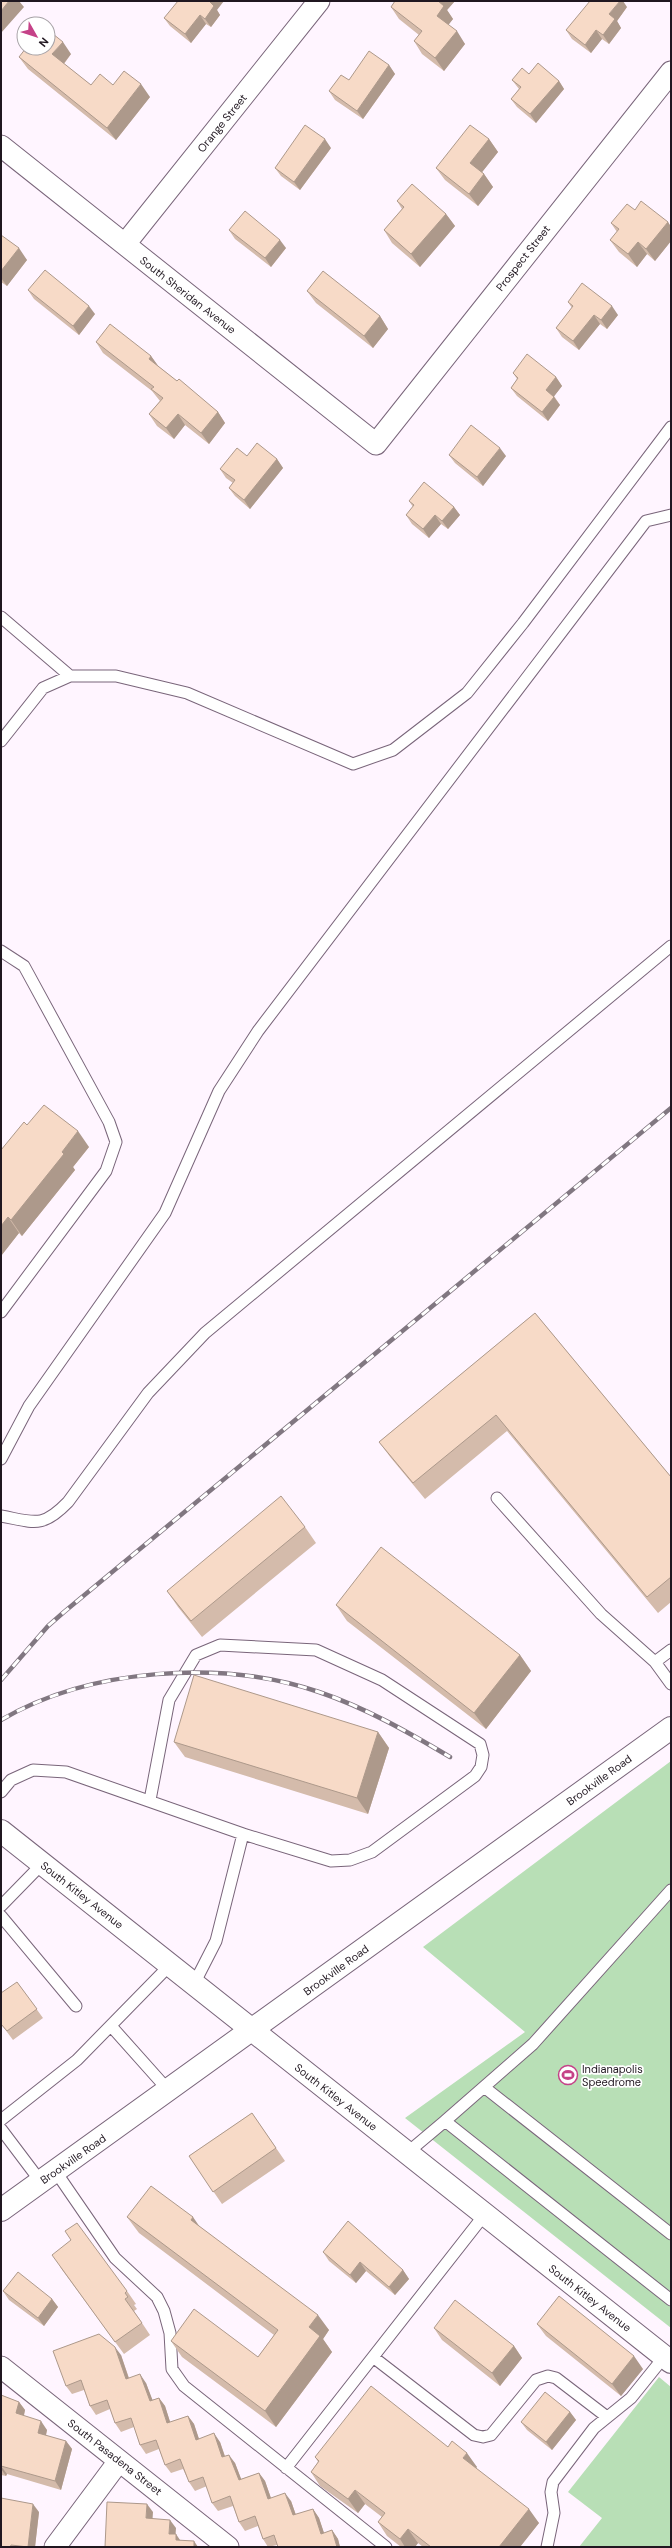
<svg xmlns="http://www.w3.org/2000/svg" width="672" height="2548" font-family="'DM Sans',sans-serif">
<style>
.green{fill:#b8dfb6}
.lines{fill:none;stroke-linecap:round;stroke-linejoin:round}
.lane-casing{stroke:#79657a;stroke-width:13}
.street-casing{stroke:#79657a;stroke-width:23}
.secondary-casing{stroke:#79657a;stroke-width:24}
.lane{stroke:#fff;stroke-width:11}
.street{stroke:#fff;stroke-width:21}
.secondary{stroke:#fff;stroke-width:22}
.rail-casing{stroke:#817781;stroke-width:4.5}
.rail{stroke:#fff;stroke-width:3;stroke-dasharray:9;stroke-linecap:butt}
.wall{fill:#d4bbab}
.shaded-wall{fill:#ad998b}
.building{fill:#f7dac7;stroke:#ad998b}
.labels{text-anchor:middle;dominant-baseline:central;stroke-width:3.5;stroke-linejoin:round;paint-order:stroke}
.street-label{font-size:11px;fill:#201720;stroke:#fff}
.poi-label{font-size:11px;fill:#201720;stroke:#fff;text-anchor:start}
</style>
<rect width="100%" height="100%" fill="#fff5ff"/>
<path class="green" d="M671,1761V2328L405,2118L525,2032L423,1947Z
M659,2377L671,2387V2547H579L602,2518L568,2492Z"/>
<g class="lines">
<g class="lane-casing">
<path id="lane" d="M1,617L70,676
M1,741L43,688L70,676H116L187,693L353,764L393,750L467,693L523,623L671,427
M1,951L24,966L109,1122L116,1142L106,1171L1,1312
M1,1459L29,1406L165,1213L219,1091L258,1031L646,521L671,515
M497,1498L601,1614L655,1662
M1,1516C34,1522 42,1529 68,1502L148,1393L205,1333L671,946
M671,1650L655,1662L671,1684
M1,1792L11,1780L33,1770L66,1772L243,1834
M150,1800L169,1700L196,1655L220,1645L316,1650L382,1680L480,1744L483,1755L481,1767L475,1776L372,1852L350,1860L331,1861L243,1834L216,1941L194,1984
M1,1906L42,1864
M1,1916L76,2006
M111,2026L169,2091
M484,2087L671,2234
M1,2120L77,2060L170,1965
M445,2121L533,2044L671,1890
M1,2129L41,2182
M407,2153L445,2121L671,2300
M56,2172L115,2258L157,2297L164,2311L170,2333L172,2369L184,2386L386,2547
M373,2357L474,2435L483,2437L491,2435L536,2380L548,2376L556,2378L607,2417
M286,2468L485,2214
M547,2547L554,2513L551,2492L553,2482L594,2428L631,2398L664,2357"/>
</g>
<g class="street-casing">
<path id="street" d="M1,146L376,444L671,72
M125,244L319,1
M1,2367L228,2547
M55,2547L119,2461"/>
</g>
<g class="secondary-casing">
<path id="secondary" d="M1,1831L671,2362
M1,2210L671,1728"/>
</g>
<use href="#lane" class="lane"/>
<use href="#street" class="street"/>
<use href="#secondary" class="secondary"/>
<g class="rail-casing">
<path id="rail" d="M1,1680L48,1626L64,1612L671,1108
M1,1720C90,1668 222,1659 319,1692C366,1708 408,1732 450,1757"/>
</g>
<use href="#rail" class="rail"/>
</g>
<path class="wall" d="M395,1H455L447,10L453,19L448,25L465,44L444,71L422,54L414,41L419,35L399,19L391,7Z
M627,7L617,21L621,28L609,44L602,39L591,53L572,39L566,30Z
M217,10L220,15L211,27L206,24L191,43L170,26L164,18Z
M71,54L64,64L91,85H113L150,97L116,140L28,69L19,57Z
M389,65L395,74L363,119L335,100L329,91L349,80Z
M529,74L559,81L564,89L536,123L517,107L511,99L519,89L512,80Z
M489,139L498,152L482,172L484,174L493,187L478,206L445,180L436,168Z
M331,148L300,190L281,176L275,168Z
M397,201L446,214L455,226L420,267L392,243L384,230L402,209Z
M635,210L668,222L671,227V241L655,261L647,254L637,267L619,252L610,240L617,232L611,223Z
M229,230L286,248L271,267L235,239Z
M1,235L27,260L7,286L1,282Z
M28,290L95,314L79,335L34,299Z
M307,291L380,316L388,329L373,348L316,303Z
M568,302L618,315L607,329L600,324L579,350L562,337L556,328L572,308Z
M96,342L151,356L158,366L177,381L218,412L225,423L209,444L185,425L174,439L157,426L149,414L160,401L152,391L103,353Z
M513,373L556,377L562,386L554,396L560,405L548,421L517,396L511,388L517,379Z
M449,455L506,456L483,486L455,463Z
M277,459L283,468L250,509L235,496L229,488L233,483L226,478L220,469Z
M409,501L454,507L460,515L448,529L441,524L429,538L412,524L406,515L413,507Z
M27,1125L89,1147L73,1167L75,1170L22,1236L19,1233L1,1256V1150Z
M535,1313L671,1477V1602L658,1613L507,1431L425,1499L391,1458L379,1442Z
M305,1527L316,1543L202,1637L178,1607L167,1591Z
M336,1605L520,1655L531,1671L486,1729L347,1621Z
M378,1732L389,1748L368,1814L185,1757L174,1742Z
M17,1982L43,2018L13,2040L1,2024Z
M252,2113L285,2161L222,2204L189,2156Z
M127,2217L199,2226L329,2330L323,2339L332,2352L276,2427L182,2357L171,2341L258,2357L274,2335L139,2233Z
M323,2252L403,2270L409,2279L395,2295L366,2271L356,2283L329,2261Z
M60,2267L127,2291L136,2304L134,2305L137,2309L134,2311L150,2335L124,2354Z
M3,2291L52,2299L58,2307L44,2326L9,2300Z
M537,2324L643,2369L621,2396L546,2336Z
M434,2328L514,2346L522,2358L500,2386L442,2340Z
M121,2355L129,2378L146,2383L152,2400L159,2398L165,2406L170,2422L188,2416L194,2424L199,2439L220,2442L225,2456L235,2463L241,2479L259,2473L265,2481L271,2498L291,2501L296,2515L313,2509L319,2518L324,2533L332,2530L338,2539L340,2547H278L277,2545L268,2547L263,2539L258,2526L245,2531L239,2522L233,2506L218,2511L212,2503L207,2486L195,2491L189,2482L183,2469L171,2473L165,2465L159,2449L146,2454L140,2445L134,2427L121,2432L115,2423L110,2409L96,2415L90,2406L84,2390L72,2394L66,2386Z
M1,2395L19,2402L25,2410L24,2416L47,2430L46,2436L66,2441L72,2449L61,2490L7,2474L6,2476L1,2475Z
M570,2412L576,2420L552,2450L527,2430L521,2422Z
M448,2447L477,2467L476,2468L539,2523L520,2547H423L418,2543L415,2547H401L387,2536L378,2522L382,2517L365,2504L358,2513L320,2486L311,2472L318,2462L315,2457Z
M39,2512L35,2547H1Z"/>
<path class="shaded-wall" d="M9,1H19L24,7L1,33V11Z
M211,1H224L217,10L220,15L211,27L205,19L210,2Z
M437,1H455L447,10L453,19L446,28L437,16Z
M620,1H623L627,7L617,21L621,28L609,44L603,35L609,14Z
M200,15L206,24L191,43L185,34Z
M596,30L602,39L591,53L585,45Z
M457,31L465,44L444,71L435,58Z
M63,42L71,54L61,67L52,54Z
M389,65L395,74L363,119L357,111Z
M559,81L564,89L536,123L530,114Z
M141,84L150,97L116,140L107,128Z
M325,139L331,148L300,190L294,182Z
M489,139L498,152L479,176L470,163Z
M484,174L493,187L478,206L469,194Z
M446,214L455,226L420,267L411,254Z
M668,222L671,227V241L655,261L646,249Z
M280,240L286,248L271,267L265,258Z
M638,242L647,254L637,267L628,254Z
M19,248L27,260L7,286L1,278V271Z
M89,306L95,314L79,335L73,326Z
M612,306L618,315L607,329L601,320Z
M594,315L600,324L579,350L573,341Z
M380,316L388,329L373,348L364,336Z
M151,356L159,367L149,359Z
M556,377L562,386L552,399L546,390Z
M554,397L560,405L548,421L542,412Z
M218,412L225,423L209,444L201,433Z
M178,414L185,425L174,439L166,428Z
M500,448L506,456L483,486L477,477Z
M277,459L283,468L250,509L244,500Z
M454,507L460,515L448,529L442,521Z
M435,515L441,524L429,538L423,529Z
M78,1131L89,1147L73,1167L75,1170L22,1236L11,1220L62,1152Z
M8,1217L19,1233L1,1256V1226Z
M520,1655L531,1671L486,1729L474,1713Z
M378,1732L389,1748L368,1814L357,1798Z
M193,2217L204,2233L191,2220Z
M360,2262L366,2271L356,2283L350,2275Z
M403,2270L409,2279L395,2295L389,2287Z
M52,2299L58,2307L44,2326L38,2318Z
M318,2315L329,2330L323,2339L332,2352L276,2427L265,2411L309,2327Z
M514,2346L522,2358L500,2386L492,2373Z
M115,2347L121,2355L132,2388L126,2379Z
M634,2356L643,2369L621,2396L612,2384Z
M140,2374L146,2383L156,2409L150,2401Z
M159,2398L165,2406L173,2431L167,2423Z
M19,2402L25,2410L22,2422L16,2413Z
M570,2412L576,2420L552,2450L546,2442Z
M188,2416L194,2424L202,2448L196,2440Z
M41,2421L47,2430L44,2442L38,2433Z
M214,2433L220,2442L228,2466L222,2457Z
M66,2441L72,2449L61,2490L55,2481Z
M467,2453L477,2467L472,2472L463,2458Z
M229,2455L235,2463L245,2489L239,2480Z
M1,2466L7,2474L6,2476L1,2469Z
M259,2473L265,2481L274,2507L268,2499Z
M355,2490L365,2504L358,2513L348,2499Z
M285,2493L291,2501L299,2524L293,2515Z
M33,2504L39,2512L35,2547H28Z
M147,2504L153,2512L152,2527L146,2518Z
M313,2509L319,2518L327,2542L321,2534Z
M529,2509L539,2523L520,2547H499Z
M170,2520L176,2528L175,2542L169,2534Z
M408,2529L418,2543L415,2547H405L400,2539Z
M332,2530L338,2539L340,2547H337Z
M176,2534L182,2543L176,2540Z
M194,2541L198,2547H194Z"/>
<path class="building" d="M1,1H9L1,11Z
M178,1H211L210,2L214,6L205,19L200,15L185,34L164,18Z
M395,1H438L444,6L437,16L457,31L435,58L414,41L422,31L391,7Z
M590,1H620L609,14L615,19L603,35L596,30L585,45L566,30Z
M48,30L63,42L52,54L91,85L100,74L113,85L124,71L141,84L107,128L19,57L26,48H48Z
M369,51L389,65L357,111L329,91L341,75L349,80Z
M538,63L559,81L530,114L511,99L521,87L512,80L522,68L529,74Z
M305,125L325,139L294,182L275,168Z
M470,125L489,139L470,163L484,174L469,194L436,168Z
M412,184L446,214L411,254L384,230L404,207L397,201Z
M641,201L668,222L646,249L638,242L628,254L610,240L619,229L611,223L627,204L635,210Z
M245,211L280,240L265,258L229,230Z
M1,235L19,248L1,271Z
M45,270L89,306L73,326L28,290Z
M323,271L380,316L364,336L307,291Z
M582,283L612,306L601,320L594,315L573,341L556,328L573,306L568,302Z
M110,324L151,356L149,359L177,381L179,379L218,412L201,433L178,414L166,428L149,414L163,398L151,389L154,387L96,342Z
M527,354L556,377L546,390L554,397L542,412L511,388L518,378L513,373Z
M471,425L500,448L477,477L449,455Z
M257,443L277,459L244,500L229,488L235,480L220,469L237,448L247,456Z
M424,482L454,507L442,521L435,515L423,529L406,515L414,505L409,501Z
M44,1105L78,1131L62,1152L64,1154L11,1220L8,1217L1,1226V1150L24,1122L27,1125Z
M535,1313L671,1477V1577L647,1597L496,1415L413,1483L379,1442Z
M281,1496L305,1527L191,1621L167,1591Z
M381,1547L520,1655L474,1713L336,1605Z
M194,1675L378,1732L357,1798L174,1742Z
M17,1982L37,2009L7,2031L1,2024V1993Z
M252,2113L276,2148L213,2192L189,2156Z
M151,2186L193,2217L191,2220L318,2315L309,2327L320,2336L265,2411L171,2341L194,2309L258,2357L278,2330L127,2217Z
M348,2221L403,2270L389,2287L360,2262L350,2275L323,2252Z
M77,2223L127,2291L125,2293L128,2297L125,2299L142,2323L115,2342L52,2255L71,2240L65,2231Z
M18,2272L52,2299L38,2318L3,2291Z
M559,2296L634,2356L612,2384L537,2324Z
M455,2300L514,2346L492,2373L434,2328Z
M99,2334L115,2347L126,2379L140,2374L150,2401L159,2398L167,2423L188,2416L196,2440L214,2433L222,2457L229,2455L239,2480L259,2473L268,2499L285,2493L293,2515L313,2509L321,2534L332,2530L337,2547H278L274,2535L263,2539L255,2516L239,2522L230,2496L212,2503L203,2477L189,2482L180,2459L165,2465L156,2440L140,2445L131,2418L115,2423L107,2400L90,2406L81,2380L66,2386L53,2351Z
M371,2386L448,2447L452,2441L467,2453L463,2458L529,2509L499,2547H431L408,2529L400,2539L378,2522L385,2513L355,2490L348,2499L311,2472L319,2461L315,2457Z
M545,2392L570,2412L546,2442L521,2422Z
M1,2395L19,2402L16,2413L41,2421L38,2433L66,2441L55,2481L1,2466Z
M1,2498L33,2504L28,2547L11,2545L10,2547H1Z
M107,2502L147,2504L146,2518L170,2520L169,2534H176V2540L194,2541V2547H105Z"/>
<defs>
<g id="stadium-ring" transform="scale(1)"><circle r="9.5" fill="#fff" stroke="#c54288" stroke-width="1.5"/><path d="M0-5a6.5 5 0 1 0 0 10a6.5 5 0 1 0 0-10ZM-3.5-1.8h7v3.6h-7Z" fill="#c54288"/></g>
</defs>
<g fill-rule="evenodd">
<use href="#stadium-ring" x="568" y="2075"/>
</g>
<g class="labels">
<g class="street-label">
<text transform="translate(222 123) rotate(-51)">Orange Street</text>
<text transform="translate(523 258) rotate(-52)">Prospect Street</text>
<text transform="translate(188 295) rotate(38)">South Sheridan Avenue</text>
<text transform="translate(599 1780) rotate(-36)">Brookville Road</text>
<text transform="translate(82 1895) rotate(38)">South Kitley Avenue</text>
<text transform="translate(336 1970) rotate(-36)">Brookville Road</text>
<text transform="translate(336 2097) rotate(38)">South Kitley Avenue</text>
<text transform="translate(73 2159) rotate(-35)">Brookville Road</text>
<text transform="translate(590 2298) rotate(38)">South Kitley Avenue</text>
<text transform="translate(115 2457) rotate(38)">South Pasadena Street</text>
</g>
<g class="poi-label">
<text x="582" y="2069">Indianapolis<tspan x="582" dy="13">Speedrome</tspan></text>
</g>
</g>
<rect width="672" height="2548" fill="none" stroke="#201720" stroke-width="4"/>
<g transform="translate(36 36) rotate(129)"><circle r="19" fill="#ffffff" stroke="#a6a2a6"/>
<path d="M0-3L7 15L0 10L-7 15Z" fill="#c54288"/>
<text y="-6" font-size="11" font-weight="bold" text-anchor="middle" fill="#201720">N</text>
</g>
</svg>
